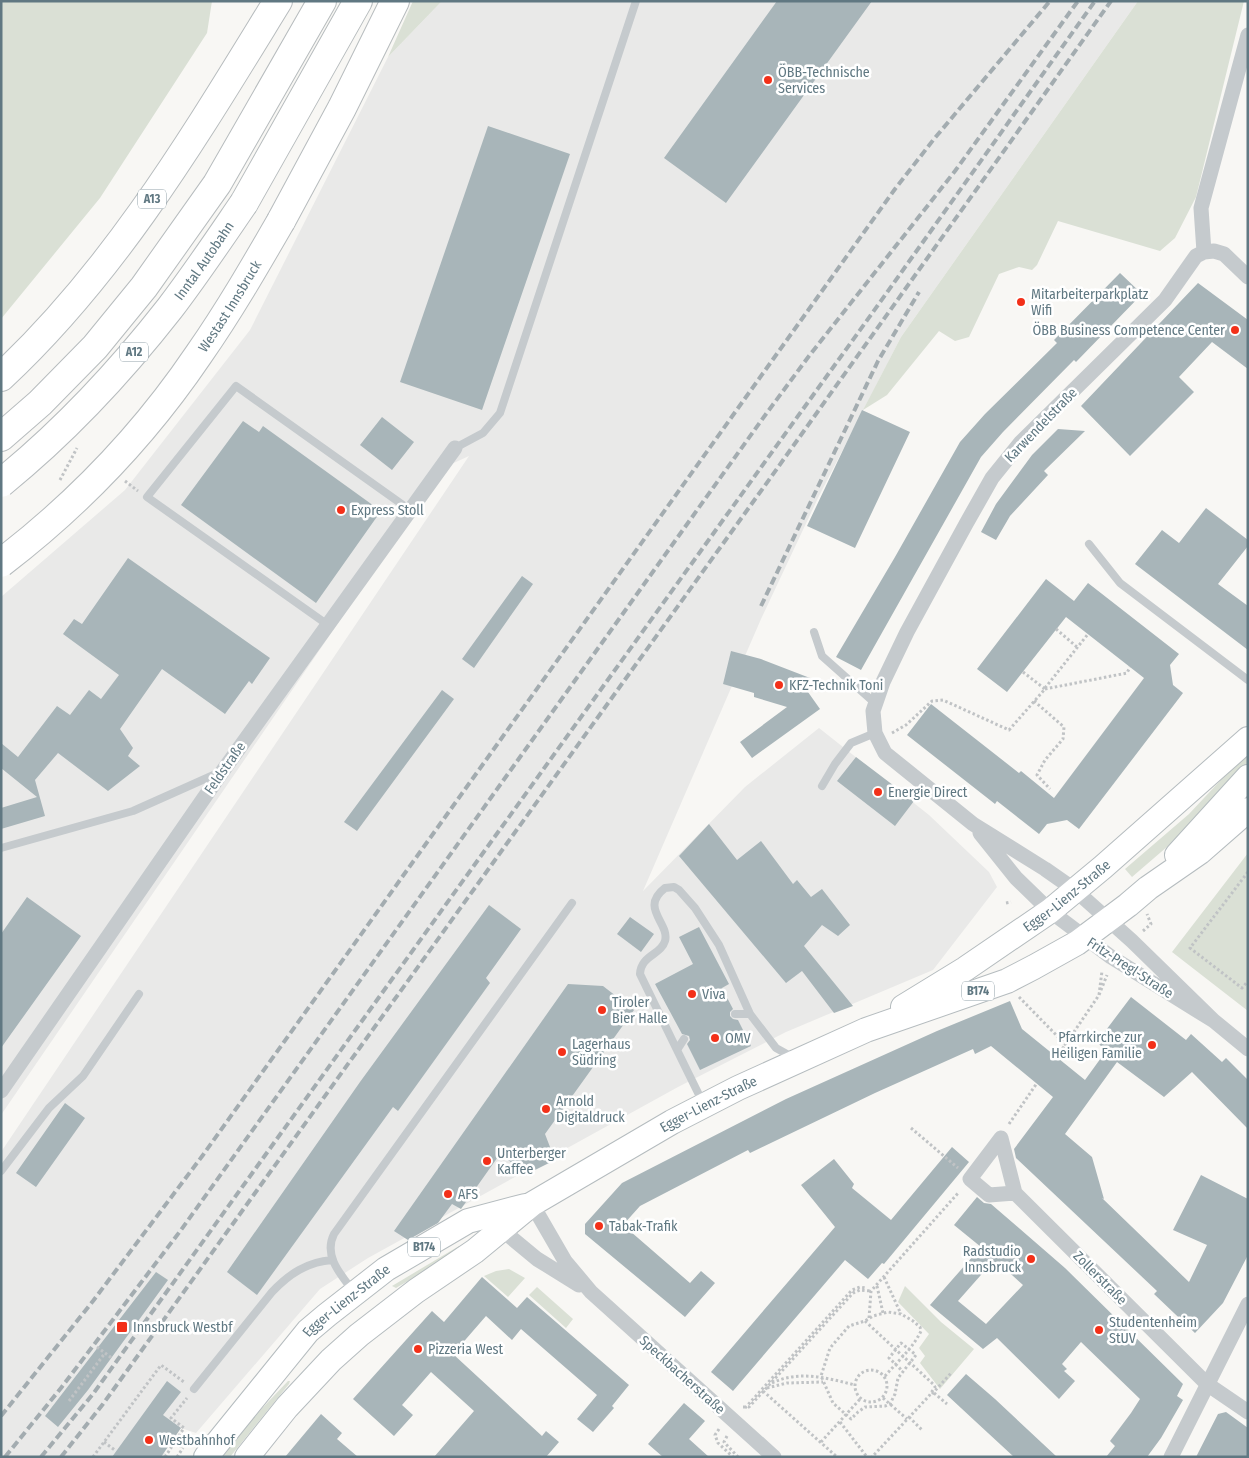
<svg xmlns="http://www.w3.org/2000/svg" width="1249" height="1458" font-family="'Fira Sans Condensed',sans-serif">
<style>
.built{fill:#e9e9e8}
.green{fill:#dae0d5}
.building{fill:#a8b5b9;fill-rule:evenodd}
.lines{fill:none;stroke-linecap:round;stroke-linejoin:round}
.primary-casing{stroke:#b5bcbf;stroke-width:26}
.motorway-casing{stroke:#b7bcbe;stroke-width:30}
.path{stroke:#c0c3c5;stroke-width:3;stroke-dasharray:2.5 2.5;stroke-linecap:butt}
.service{stroke:#c5cacd;stroke-width:8}
.minor{stroke:#c5cacd;stroke-width:15}
.primary{stroke:#fff;stroke-width:24}
.motorway{stroke:#fff;stroke-width:28}
.rail{stroke:#a3acb0;stroke-width:4;stroke-dasharray:8 4;stroke-linecap:butt}
.motorway-bridge-casing{stroke:#b7bcbe;stroke-width:30;stroke-linecap:butt}
.motorway-bridge{stroke:#fff;stroke-width:28}
.poi-dot{fill:#f33019;stroke:#fff;stroke-width:2}
.labels{text-anchor:middle;dominant-baseline:central;stroke-width:5;stroke-linejoin:round;paint-order:stroke}
.shield{fill:#fff;stroke:#90a0a8;stroke-width:1}
.shield-label{font-size:12px;font-weight:bold;fill:#607882}
.poi-label{font-size:14px;fill:#607882;stroke:#fff;text-anchor:start}
.street-label{font-size:14px;fill:#607882;stroke:#fff}
</style>
<rect width="100%" height="100%" fill="#f8f7f4"/>
<path class="built" d="M442,1H1138L901,337L818,498L761,619L643,891L745,787L819,728L929,815L989,872L997,887L933,970L786,1032L678,1087L368,1258L320,1289L196,1433L181,1428L164,1452L169,1457H1V1152L469,456L445,467L1,1115V597L125,490L250,330L388,57Z"/>
<path class="green" d="M1,1H212L207,33L100,198L1,319Z
M413,1H442L388,57Z
M1138,1H1244L1196,197L1175,238L1160,251L1058,221L1037,265L1032,270L1019,267L999,274L969,337L955,341L939,331L887,395L863,410L901,337Z
M1248,751V764L1175,840L1132,877L1125,869L1189,814Z
M1248,853V1011L1172,952Z
M459,1246L462,1250L401,1285L396,1288L392,1286Z
M509,1269L525,1278L508,1297L484,1276L496,1271Z
M905,1286L941,1322L974,1349L940,1389L920,1363L925,1356L919,1348L929,1334L898,1302Z
M537,1287L573,1319L566,1328L529,1295Z
M288,1381H290L289,1384L230,1457H221L248,1423Z"/>
<path class="building" d="M777,1H872L726,203L664,158Z
M488,126L570,154L482,410L400,382Z
M1120,273L1142,294L1076,362L1074,360L1003,432L981,457L861,670L836,657L895,557L960,442L985,414L1057,343L1054,340Z
M1198,283L1248,320V369L1212,342L1179,377L1194,392L1130,456L1081,406Z
M862,410L910,432L855,548L807,526Z
M382,417L414,442L392,470L360,445Z
M243,421L259,432L263,426L381,511L316,603L181,505Z
M1058,429L1085,431L1044,471L1048,475L1010,516L996,540L981,532L996,504L1032,455Z
M1206,508L1248,540V546L1218,584L1248,606V650L1135,564L1162,530L1179,543Z
M128,558L270,658L252,684L249,681L225,714L162,669L120,729L133,748L128,756L140,766L108,791L58,753L35,780L45,816L1,829V808L37,797L1,768V743L18,757L57,706L70,715L89,690L101,699L119,675L63,634L74,619L82,624Z
M522,576L533,584L474,668L462,659Z
M1046,579L1074,601L1088,583L1179,654L1170,665L1173,685L1183,693L1079,829L1067,820L1047,824L1039,834L997,801L995,804L907,735L931,704L1019,773L1021,771L1054,798L1144,678L1066,617L1007,692L977,669Z
M731,651L761,659L810,678L803,685L820,709L752,758L740,742L787,707L754,697V693L723,684Z
M442,690L454,699L357,831L344,822Z
M856,757L914,801L895,826L837,781Z
M709,824L737,860L761,841L793,884L797,880L811,897L822,889L850,925L838,936L822,925L804,946L853,1006L834,1013L802,971L786,983L679,856Z
M27,897L81,936L1,1048V934Z
M489,905L521,929L486,978L490,983L398,1111L393,1107L257,1295L227,1272L360,1082Z
M630,917L654,934L641,952L617,934Z
M699,927L729,984L722,988L733,1009L730,1012V1016L733,1019L738,1020L751,1046L700,1070L687,1044L690,1040L689,1036L682,1034L655,984L693,964L679,937Z
M568,984L603,986L634,1010L545,1134L555,1160L527,1174L500,1154L461,1209L452,1204L438,1223L408,1240L394,1231Z
M1131,997L1186,1040L1191,1034L1222,1062L1226,1058L1248,1080V1129L1192,1072L1164,1097L1117,1062L1065,1134L1092,1157L1104,1199L1102,1198L1189,1282L1207,1245L1173,1230L1201,1175L1248,1199V1255L1223,1303L1195,1333L1154,1294L1157,1291L1016,1158L1014,1149L1053,1097L991,1046L975,1054L973,1049L875,1093L750,1153L748,1150L640,1206L623,1225L690,1283L701,1271L715,1283L685,1317L585,1234V1224L622,1183L786,1099L937,1031L1010,1001L1022,1029L1085,1080L1106,1051L1097,1042Z
M65,1103L85,1118L36,1187L16,1173Z
M952,1147L969,1162L884,1264L882,1263L868,1279L845,1260L733,1391L711,1372L835,1227L801,1185L834,1159L854,1184L852,1188L891,1220Z
M977,1197L984,1203L991,1204L1065,1268L1183,1384L1177,1396L1183,1400L1161,1438L1147,1457H1106L1115,1446L1110,1441L1131,1413L1140,1399L1081,1342L1062,1364L1067,1369L1064,1371L1075,1381L1059,1399L997,1338L983,1349L930,1305L981,1247L954,1225ZM1001,1265L1023,1285L986,1324L958,1301L988,1267L993,1272Z
M156,1272L168,1280L88,1390L58,1427L45,1416Z
M482,1277L517,1308L527,1297L629,1385L612,1406L614,1408L593,1432L577,1419L597,1395L521,1329L512,1340L486,1316L453,1354L542,1436L546,1431L559,1442L546,1457H434L474,1411L431,1372L402,1405L413,1415L394,1436L353,1399L432,1311L444,1322Z
M966,1374L995,1399L1057,1457H1014L975,1421L947,1395Z
M167,1381L181,1392L163,1415L181,1428L161,1457H112Z
M684,1403L705,1421L689,1439L709,1457H663L648,1444Z
M1226,1412L1248,1428V1457H1196L1218,1414Z
M321,1414L342,1433L337,1439L358,1457H285Z"/>
<g class="lines">
<g class="primary-casing">
<g id="primary">
<path d="M1177,855L1248,777"/>
<path id="s1" d="M903,1007L965,969L1050,911L1103,867L1248,739"/>
<path id="s2" d="M206,1457L308,1331L327,1315L386,1269L468,1221L525,1206"/>
<path id="s3" d="M247,1457L287,1407L331,1360L359,1335L416,1291L475,1251L532,1204L672,1122L738,1088L866,1030L1007,981L1034,967L1077,943L1128,905L1148,888L1200,852L1248,810"/>
</g>
</g>
<g class="motorway-casing">
<path id="motorway" d="M244,203L358,1
M281,221L342,108L395,1
M1,377C116,270 196,134 278,1
M1,437L40,403L95,347L144,287L217,184L322,1"/>
</g>
<path class="path" d="M60,480L77,448
M125,481L138,491
M1056,629L1077,647
M1045,688L1088,634
M1045,689L1127,673L1130,667
M1034,701L1064,727L1063,739L1045,760L1037,775L1050,789
M892,733L906,725L932,701L943,700L1009,730L1045,689L1023,672
M1248,872L1190,948L1242,988L1248,981
M1006,903L1011,902
M1143,931L1151,924L1147,914
M1099,995L1102,971
M1019,997L1066,1045
M1057,1057L1099,995L1107,975
M1009,1124L1037,1083
M911,1128L958,1168
M884,1277L901,1314
M877,1286L883,1313
M869,1318L871,1291L959,1192
M865,1321L933,1384L935,1387L929,1396L872,1457
M97,1347L113,1359
M855 1386a16 16 0 1 1 32 0a16 16 0 1 1-32 0Z
M885,1376C897,1362 913,1348 921,1331L920,1327L913,1321L901,1314L888,1312L873,1316L865,1321L849,1326L830,1348L821,1376L833,1403L851,1419L858,1412L865,1407L885,1406L890,1404L895,1394L898,1378L916,1355C911,1351 906,1347 901,1343L889,1358C893,1362 898,1366 902,1371
M772,1383C799,1370 827,1378 855,1385
M767,1388L787,1383L823,1382
M763,1391L837,1457
M934,1393L947,1404
M932,1394L952,1372
M883,1398L907,1419
M69,1401L105,1353
M743,1407H749L853,1293L860,1290L871,1291
M745,1408L852,1290L860,1287L866,1288
M909,1417L923,1431
M840,1422L867,1457
M719,1429L715,1435L718,1443L733,1457
M727,1436L724,1442L738,1457
M104,1442L116,1451
M175,1442L183,1448
M821,1442L861,1398
M93,1457L161,1365L184,1382
M165,1457L184,1428L171,1418L187,1398
M177,1457L183,1448"/>
<path class="service" d="M455,448L483,433L500,413L636,1
M1089,544L1120,583L1248,680
M328,625L147,497L236,386L410,510
M814,632L822,656L876,704
M822,786L835,764L851,743L875,733
M1,848L133,811L218,773
M735,1014H750L776,1048L794,1058
M684,1039L677,1050L703,1103
M677,1050L640,974C641,955 661,955 665,941C670,923 639,908 665,888L674,887L679,890L695,908L719,945L750,1014
M1,1171L49,1108L83,1076L139,994
M354,1292C341,1275 323,1256 334,1234L572,903
M194,1389L272,1292C289,1274 307,1262 332,1260"/>
<path class="minor" d="M1204,252L1201,208L1248,35
M980,833L1016,878L1050,911L1111,957L1214,1021L1248,1049
M1214,1021L1132,941L1075,890L1045,869L973,824L885,753L875,733L873,711L883,682L907,632L966,524L992,478L1021,442L1165,300L1196,256L1204,252L1214,251L1224,254L1248,277
M1,1091L222,772L455,448
M1001,1138L1015,1193L1207,1384L1248,1412
M1001,1138L970,1179L989,1195L1015,1193
M532,1204L565,1261L591,1292L774,1457
M502,1230L537,1259L579,1285
M1171,1457L1248,1304"/>
<use href="#primary" class="primary"/>
<use href="#motorway" class="motorway"/>
<path class="rail" d="M761,606L878,361L919,292
M1,1416L93,1301L203,1155L895,189L934,139L1050,1
M5,1457L61,1388L181,1230L766,414L809,356L955,171L1078,1
M41,1457L93,1394L873,312L1095,1
M61,1457L103,1404L771,477L1111,1"/>
<g class="motorway-bridge-casing">
<g id="motorway-bridge">
<path id="s4" d="M1,483C64,432 120,372 170,308C196,274 220,238 244,203"/>
<path id="s5" d="M1,563C78,504 145,434 199,354C229,311 255,266 281,221"/>
</g>
</g>
<use href="#motorway-bridge" class="motorway-bridge"/>
</g>
<g class="poi-dot">
<circle cx="768" cy="80" r="5"/>
<circle cx="1021" cy="302" r="5"/>
<circle cx="1235" cy="330" r="5"/>
<circle cx="341" cy="510" r="5"/>
<circle cx="779" cy="685" r="5"/>
<circle cx="878" cy="792" r="5"/>
<circle cx="692" cy="994" r="5"/>
<circle cx="602" cy="1010" r="5"/>
<circle cx="715" cy="1038" r="5"/>
<circle cx="1152" cy="1045" r="5"/>
<circle cx="562" cy="1052" r="5"/>
<circle cx="546" cy="1109" r="5"/>
<circle cx="487" cy="1161" r="5"/>
<circle cx="448" cy="1194" r="5"/>
<circle cx="599" cy="1226" r="5"/>
<circle cx="1031" cy="1259" r="5"/>
<rect x="116" y="1321" width="12" height="12" rx="2.5"/>
<circle cx="1099" cy="1330" r="5"/>
<circle cx="418" cy="1349" r="5"/>
<circle cx="149" cy="1440" r="5"/>
</g>
<g class="labels">
<g class="shield">
<rect x="138" y="189.5" width="28" height="19" rx="4"/>
<rect x="120" y="342.5" width="28" height="19" rx="4"/>
<rect x="962" y="981.5" width="32" height="19" rx="4"/>
<rect x="408" y="1237.5" width="32" height="19" rx="4"/>
</g>
<g class="shield-label">
<text x="152" y="199">A13</text>
<text x="134" y="352">A12</text>
<text x="978" y="991">B174</text>
<text x="424" y="1247">B174</text>
</g>
<g class="poi-label">
<text x="778" y="72">ÖBB-Technische<tspan x="778" dy="16">Services</tspan></text>
<text x="1031" y="294">Mitarbeiterparkplatz<tspan x="1031" dy="16">Wifi</tspan></text>
<text x="1225" y="330" text-anchor="end">ÖBB Business Competence Center</text>
<text x="351" y="510">Express Stoll</text>
<text x="789" y="685">KFZ-Technik Toni</text>
<text x="888" y="792">Energie Direct</text>
<text x="702" y="994">Viva</text>
<text x="612" y="1002">Tiroler<tspan x="612" dy="16">Bier Halle</tspan></text>
<text x="1142" y="1037" text-anchor="end">Pfarrkirche zur<tspan x="1142" dy="16">Heiligen Familie</tspan></text>
<text x="725" y="1038">OMV</text>
<text x="572" y="1044">Lagerhaus<tspan x="572" dy="16">Südring</tspan></text>
<text x="556" y="1101">Arnold<tspan x="556" dy="16">Digitaldruck</tspan></text>
<text x="497" y="1153">Unterberger<tspan x="497" dy="16">Kaffee</tspan></text>
<text x="458" y="1194">AFS</text>
<text x="609" y="1226">Tabak-Trafik</text>
<text x="1021" y="1251" text-anchor="end">Radstudio<tspan x="1021" dy="16">Innsbruck</tspan></text>
<text x="1109" y="1322">Studentenheim<tspan x="1109" dy="16">StUV</tspan></text>
<text x="133" y="1327">Innsbruck Westbf</text>
<text x="428" y="1349">Pizzeria West</text>
<text x="159" y="1440">Westbahnhof</text>
</g>
<g class="street-label">
<text stroke="none"><textPath href="#s4" startOffset="302">Inntal Autobahn</textPath></text>
<text stroke="none"><textPath href="#s5" startOffset="346">Westast Innsbruck</textPath></text>
<text transform="translate(1041 425) rotate(-46)">Karwendelstraße</text>
<text transform="translate(225 768) rotate(-55)">Feldstraße</text>
<text stroke="none"><textPath href="#s1" startOffset="198">Egger-Lienz-Straße</textPath></text>
<text transform="translate(1130 968) rotate(33)">Fritz-Pregl-Straße</text>
<text stroke="none"><textPath href="#s3" startOffset="586">Egger-Lienz-Straße</textPath></text>
<text transform="translate(1100 1278) rotate(45)">Zollerstraße</text>
<text stroke="none"><textPath href="#s2" startOffset="211">Egger-Lienz-Straße</textPath></text>
<text transform="translate(682 1375) rotate(42)">Speckbacherstraße</text>
</g>
</g>
<rect width="1249" height="1458" fill="none" stroke="#607882" stroke-width="5"/>
</svg>
